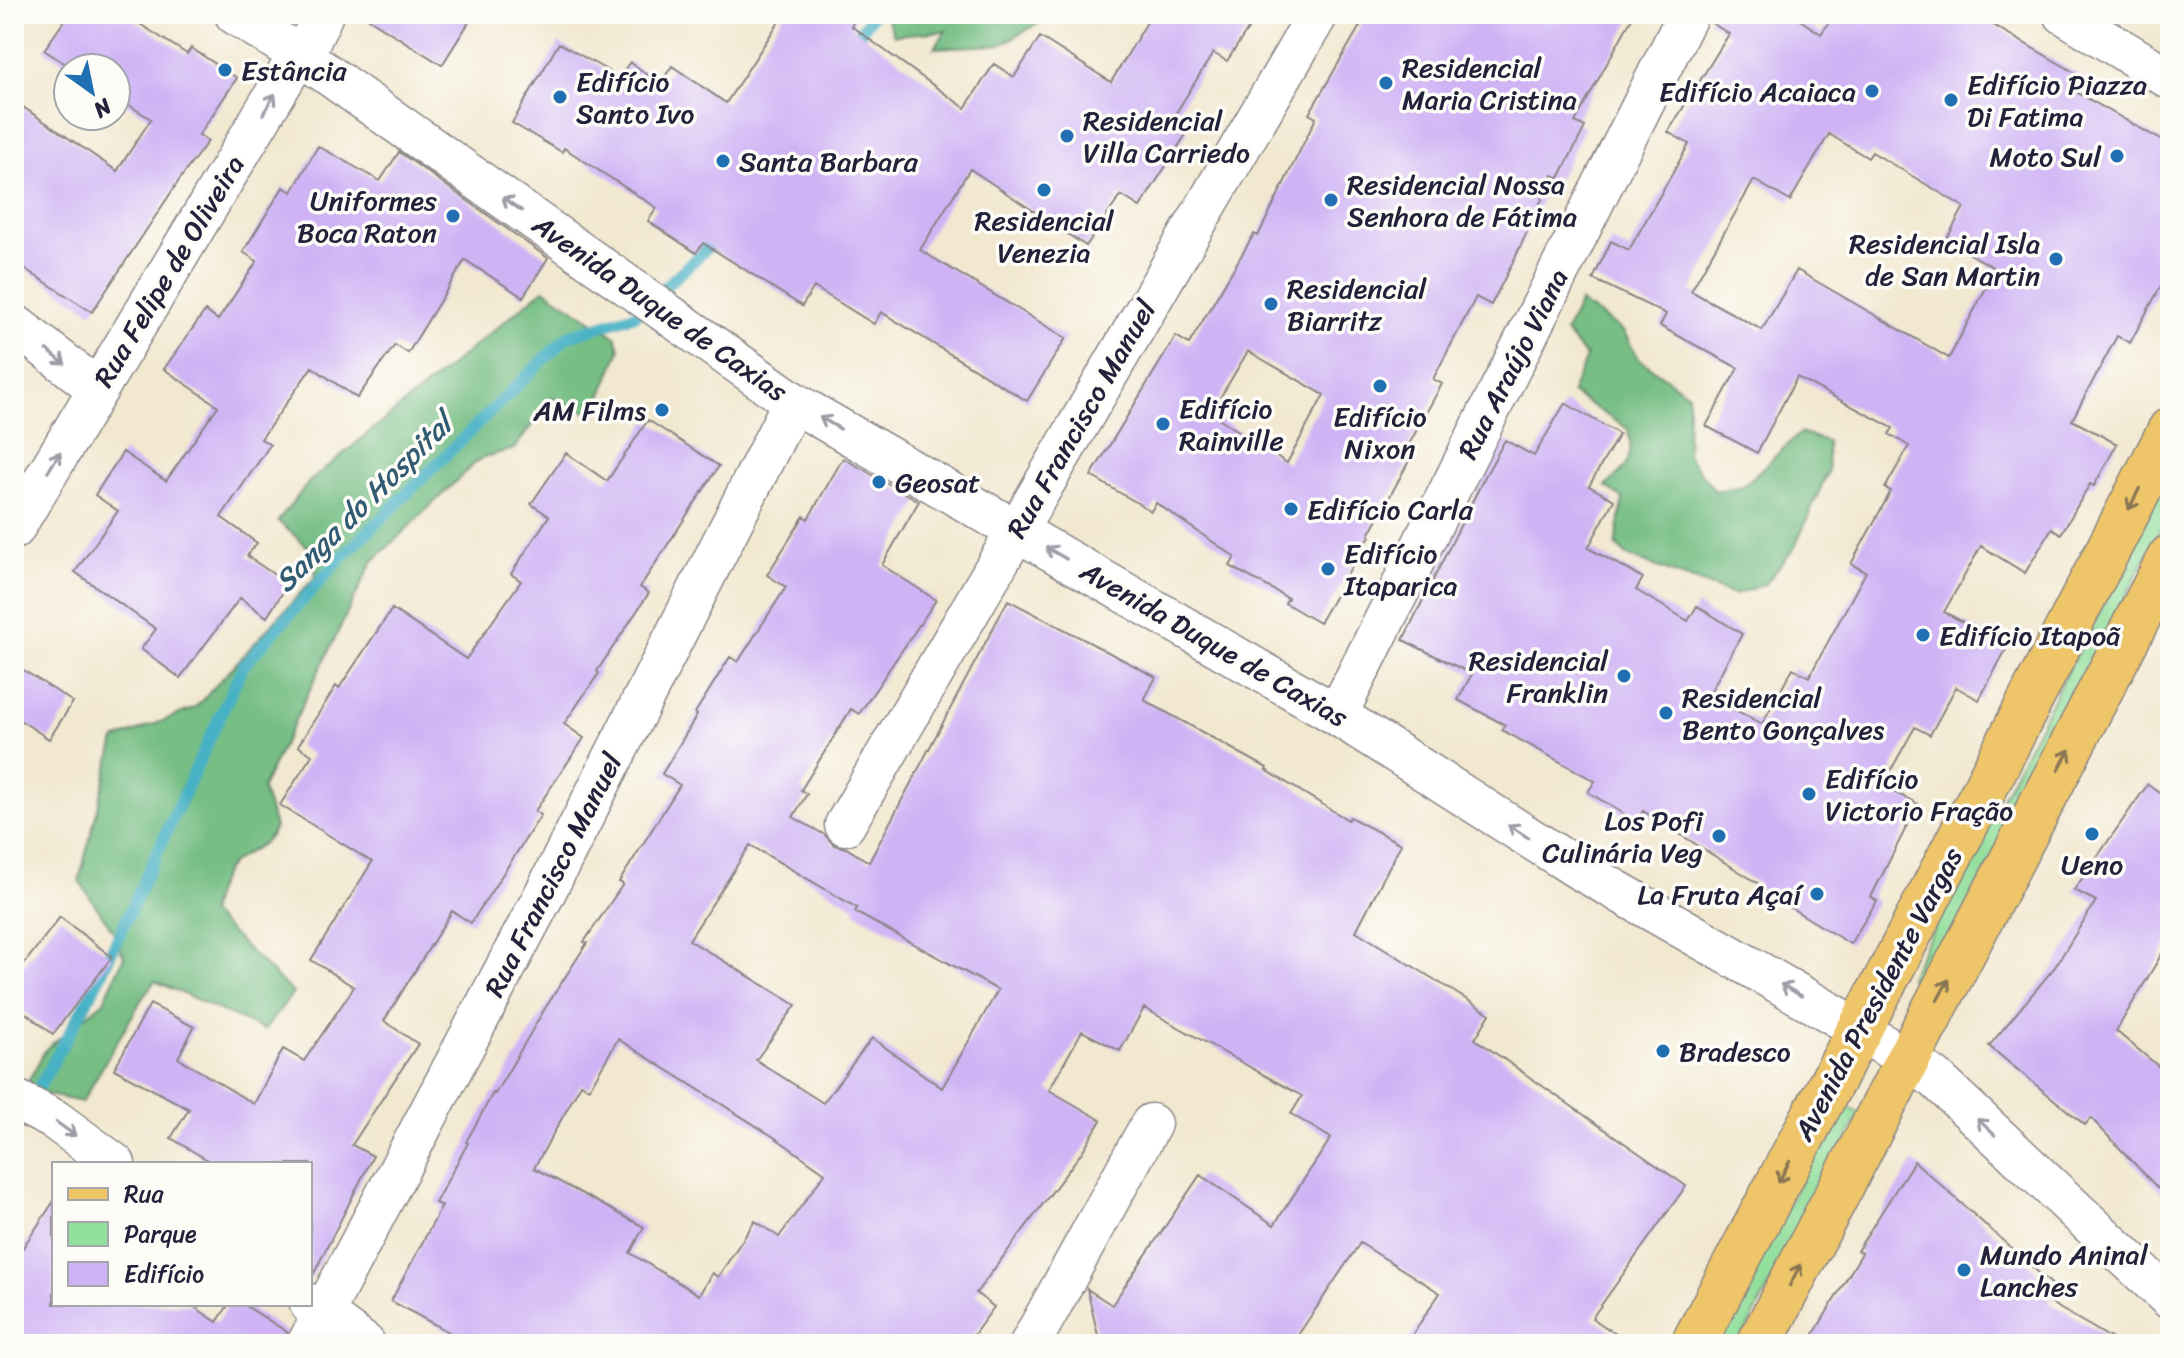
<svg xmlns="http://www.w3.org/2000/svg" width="2184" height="1358" font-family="Sriracha,sans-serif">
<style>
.green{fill:#93df9c;stroke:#5a806c;stroke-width:2}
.forest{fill:#76be84;stroke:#4c7060;stroke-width:2}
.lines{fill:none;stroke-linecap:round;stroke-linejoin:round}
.stream{stroke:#47b1c5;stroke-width:12}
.building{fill:#cfb3f5;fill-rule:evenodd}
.minor-casing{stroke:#8a8586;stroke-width:43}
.major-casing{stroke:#8a8586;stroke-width:47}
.minor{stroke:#fff;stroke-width:40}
.major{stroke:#eec569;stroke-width:44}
.oneway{stroke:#9c9ca7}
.oneway2{stroke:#887452}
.poi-dot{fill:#1f6fb2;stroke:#fdfcf7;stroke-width:3}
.labels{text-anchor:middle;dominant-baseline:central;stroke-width:7;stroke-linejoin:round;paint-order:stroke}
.poi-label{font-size:28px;fill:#22223b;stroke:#fdfcf7;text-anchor:start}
.street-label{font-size:28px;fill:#22223b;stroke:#fdfcf7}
.water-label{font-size:30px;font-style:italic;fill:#315b72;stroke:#fdfcf7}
</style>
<rect width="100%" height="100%" fill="#fdfcf7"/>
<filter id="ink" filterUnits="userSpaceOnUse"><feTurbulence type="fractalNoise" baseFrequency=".0125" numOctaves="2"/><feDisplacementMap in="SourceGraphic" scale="16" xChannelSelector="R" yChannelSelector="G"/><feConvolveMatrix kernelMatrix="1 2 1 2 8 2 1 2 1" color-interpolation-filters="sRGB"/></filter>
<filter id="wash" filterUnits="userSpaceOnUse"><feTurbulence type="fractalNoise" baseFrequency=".006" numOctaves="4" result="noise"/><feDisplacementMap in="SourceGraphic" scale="32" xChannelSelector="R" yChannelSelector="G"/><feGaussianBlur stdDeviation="1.8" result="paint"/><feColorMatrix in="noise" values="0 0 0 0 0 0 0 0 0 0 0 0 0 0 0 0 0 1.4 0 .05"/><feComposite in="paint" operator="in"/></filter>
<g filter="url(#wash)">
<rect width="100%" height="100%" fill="#f2e8d0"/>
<path class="green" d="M2170,473V510L1925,989L1909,977Z
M1841,1103L1860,1113L1739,1344H1715Z"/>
<path class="forest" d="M885,14H1055L1000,45L934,48L946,31L894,35Z
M544,289L616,337L620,349L594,415L552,398L514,449L484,457L474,464L372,562L262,788L275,827C266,849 245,850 230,865C221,874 212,900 210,913L293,993L264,1030L155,981L146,992L82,1102L23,1090L46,1049L104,1001L124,957L113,931L79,881L115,740L195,708L315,577L317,555L278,521L309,482Z
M1580,302L1623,331L1638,358L1688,394L1687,455L1715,491L1743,486L1800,433L1827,441L1828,471L1795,547L1765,584L1734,595L1627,556L1616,545L1623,499L1606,486C1627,468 1635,458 1628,429L1572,393L1586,357L1565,332Z"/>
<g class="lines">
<path class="stream" d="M853,43L873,14
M14,1132L95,987L243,666L341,558L568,336L635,315L720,236"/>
</g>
<g id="blocks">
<path class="building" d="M69,14H124L187,54L191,48L237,78L199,135L208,141L182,176L92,312L14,262V101L117,171L151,119L116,97V68H72L44,50Z
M361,14H474L442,65Z
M784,14H858L851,26L965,108L994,64L1014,77L1040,37L1111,82L1152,14H1258L1227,61L1213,53L1171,121L1188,131L1140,207L1121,195L1086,246L970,169L920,250L1066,338L1027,401L881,312L874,324L814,287L802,306L703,243L696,253L648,221L657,208L564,148L562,152L512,123L559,43L619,77L630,62L660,84L672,66L726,103Z
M1367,14H1634L1575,122L1585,127L1559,178L1553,175L1514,260L1491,305L1476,297L1433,379L1442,384L1402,457L1409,461L1369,535L1370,536L1319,623L1285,603L1288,598L1230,566L1235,557L1156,503L1151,511L1091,476L1176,336L1189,344L1254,234L1258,236L1316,118L1309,114ZM1248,351L1324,395L1287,463L1211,413Z
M1711,14H1791L1821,34L1835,14H1974L2086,79L2078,93L2170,145V269L2130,343L2117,336L2072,420L2117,444L2094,486L2090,484L2061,534L2052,528L2025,573L1981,546L1944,612L2008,646L1979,700L1956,687L1930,735L1915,727L1882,786L1918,804L1871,897L1877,901L1850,944L1757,887L1759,884L1643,811L1637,822L1588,792L1595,781L1502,730L1505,725L1458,700L1472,674L1403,640L1482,482L1505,440L1534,456L1565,403L1619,434L1589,486L1614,500L1588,548L1643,578L1636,590L1688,621L1697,606L1742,634L1708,696L1762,724L1793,668L1809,677L1866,572L1851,564L1891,491L1885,488L1909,446L1889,434L1893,428L1797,377L1757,453L1706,426L1738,368L1660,326L1666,314L1593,279L1611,241L1629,250L1689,144L1668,132L1729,34L1709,21ZM1829,134L1868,158L1872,152L1964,207L1946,240L1996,269L1949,358L1797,270L1762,330L1691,291L1754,180L1790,201Z
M318,146L380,181L399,152L548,258L523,297L465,260L408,353L395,345L357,398L312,367L261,439L270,445L221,517L257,543L247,556L288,584L267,617L240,598L180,678L141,649L156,629L75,572L118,511L95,495L123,452L166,481L218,406L164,369L205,311L218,320L257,261L243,252L283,187L292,192Z
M648,420L719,466L640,587L649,593L597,671L599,673L564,724L584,738L535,811L541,815L471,923L452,911L384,1021L418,1044L352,1145L373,1156L310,1281V1164H214L171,1138L189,1109L114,1069L150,1004L194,1027L178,1058L254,1104L283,1049L304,1061L354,987L311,960L372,862L280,805L312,755L298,746L336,686L339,688L392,609L466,659L521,581L511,574L549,516L531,504L566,453L607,481Z
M843,458L919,501L882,565L936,600L859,714L851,709L801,790L807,794L793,817L825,835L834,845L846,848L869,862L1008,600L1156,677L1144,700L1267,768L1266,770L1348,820L1350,817L1401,844L1356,931L1490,1014L1475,1039L1686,1186L1592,1318L1631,1344H1406L1440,1293L1360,1243L1292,1344H1100L1087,1289L1112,1305L1200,1175L1274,1225L1331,1138L1291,1114L1302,1096L1144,1008L1120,1051L1082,1031L1049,1090L1101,1120L1082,1152L976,1293L994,1307L967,1344H471L391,1301L442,1206L435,1203L468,1143L466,1142L493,1093L495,1094L544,1010L587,943L584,942L623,884L619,882L680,785L662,774L697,715L695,713L730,657L738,662L786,587L767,575L804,516L808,519ZM750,845L857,908L855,912L998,990L942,1088L872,1038L823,1103L756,1060L796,1005L689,940ZM618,1039L777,1139L825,1173L779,1237L755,1221L718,1277L712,1273L699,1295L630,1253L644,1227L534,1168L581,1084L589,1089Z
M14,664L73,702L49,739L14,716Z
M2148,784L2170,800V940L2116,1031L2170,1076V1201L2091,1118L2085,1125L1989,1046L2055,967L2096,901L2074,890Z
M60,917L112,957L53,1034L14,1004V977Z
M1914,1161L2057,1289L2049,1302L2121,1344H1808L1862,1253L1857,1251Z
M54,1201V1304H190L217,1322L229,1304H243L287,1332L284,1344H14V1261Z"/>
</g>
</g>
<g filter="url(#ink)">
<use href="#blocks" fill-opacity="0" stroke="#8a8586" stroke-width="2"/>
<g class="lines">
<g class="minor-casing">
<path id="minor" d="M235,14L303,57L793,402L1337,715L1577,868L1859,1029L1935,1078L2170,1299
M2064,14L2170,79
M14,324L98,389
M14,529L289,71L303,57L323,14
M1337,715L1688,14
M845,825L1318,14
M14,1099L55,1120L115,1164
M310,1304L365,1344
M307,1344L544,895L793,402
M1030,1344L1151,1124"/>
</g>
<g class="major-casing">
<path id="major" d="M1693,1344L1892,968L2170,430
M1759,1344L2170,557"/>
</g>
<use href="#minor" class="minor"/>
<use href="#major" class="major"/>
</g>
<defs><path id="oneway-shaft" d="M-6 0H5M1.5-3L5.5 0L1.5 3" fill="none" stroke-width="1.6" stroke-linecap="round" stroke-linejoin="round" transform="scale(2)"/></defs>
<g class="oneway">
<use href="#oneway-shaft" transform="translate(269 104) rotate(-59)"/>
<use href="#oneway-shaft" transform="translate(512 204) rotate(-145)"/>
<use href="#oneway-shaft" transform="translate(56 357) rotate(38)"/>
<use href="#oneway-shaft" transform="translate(830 423) rotate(-150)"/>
<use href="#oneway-shaft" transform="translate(54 462) rotate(-59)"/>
<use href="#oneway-shaft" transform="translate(1056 553) rotate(-150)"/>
<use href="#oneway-shaft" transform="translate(1518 831) rotate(-147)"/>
<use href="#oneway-shaft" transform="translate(1791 990) rotate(-150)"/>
<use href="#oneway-shaft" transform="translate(1986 1127) rotate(-137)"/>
<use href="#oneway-shaft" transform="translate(66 1129) rotate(36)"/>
</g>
<g class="oneway2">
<use href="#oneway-shaft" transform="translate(2134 499) rotate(117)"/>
<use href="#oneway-shaft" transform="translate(2064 760) rotate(-62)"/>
<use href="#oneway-shaft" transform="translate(1943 990) rotate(-62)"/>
<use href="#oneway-shaft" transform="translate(1784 1172) rotate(118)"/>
<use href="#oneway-shaft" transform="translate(1795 1275) rotate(-63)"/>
</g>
</g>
<g class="poi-dot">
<circle cx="225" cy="70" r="8"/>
<circle cx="1386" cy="83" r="8"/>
<circle cx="1872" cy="91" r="8"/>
<circle cx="560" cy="97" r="8"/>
<circle cx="1951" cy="100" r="8"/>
<circle cx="1067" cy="136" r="8"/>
<circle cx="2117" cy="156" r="8"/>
<circle cx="723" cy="161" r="8"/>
<circle cx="1044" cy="190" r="8"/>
<circle cx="1331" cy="200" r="8"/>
<circle cx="453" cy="216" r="8"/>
<circle cx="2056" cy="259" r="8"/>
<circle cx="1271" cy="304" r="8"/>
<circle cx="1380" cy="386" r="8"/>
<circle cx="662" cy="410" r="8"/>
<circle cx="1163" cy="424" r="8"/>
<circle cx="879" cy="482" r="8"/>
<circle cx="1291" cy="509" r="8"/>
<circle cx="1328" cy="569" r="8"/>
<circle cx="1923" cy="635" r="8"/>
<circle cx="1624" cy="676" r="8"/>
<circle cx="1666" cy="713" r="8"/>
<circle cx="1809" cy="794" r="8"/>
<circle cx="2092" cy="834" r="8"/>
<circle cx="1719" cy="836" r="8"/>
<circle cx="1817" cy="894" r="8"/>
<circle cx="1663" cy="1051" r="8"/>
<circle cx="1964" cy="1270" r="8"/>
</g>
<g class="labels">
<g class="poi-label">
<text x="1402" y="67">Residencial<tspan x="1402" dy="32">Maria Cristina</tspan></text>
<text x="241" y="70">Estância</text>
<text x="576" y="81">Edifício<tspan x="576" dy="32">Santo Ivo</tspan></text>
<text x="1967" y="84">Edifício Piazza<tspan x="1967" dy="32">Di Fatima</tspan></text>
<text x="1856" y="91" text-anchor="end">Edifício Acaiaca</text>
<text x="1083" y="120">Residencial<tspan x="1083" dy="32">Villa Carriedo</tspan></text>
<text x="2101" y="156" text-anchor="end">Moto Sul</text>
<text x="739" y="161">Santa Barbara</text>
<text x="1347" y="184">Residencial Nossa<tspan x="1347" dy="32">Senhora de Fátima</tspan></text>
<text x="437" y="200" text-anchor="end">Uniformes<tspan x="437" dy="32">Boca Raton</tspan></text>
<text x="1044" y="220" text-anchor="middle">Residencial<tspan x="1044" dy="32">Venezia</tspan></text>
<text x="2040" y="243" text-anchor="end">Residencial Isla<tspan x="2040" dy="32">de San Martin</tspan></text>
<text x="1287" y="288">Residencial<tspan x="1287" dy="32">Biarritz</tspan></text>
<text x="1179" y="408">Edifício<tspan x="1179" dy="32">Rainville</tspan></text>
<text x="646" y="410" text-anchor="end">AM Films</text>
<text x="1380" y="416" text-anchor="middle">Edifício<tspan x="1380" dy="32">Nixon</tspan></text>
<text x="895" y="482">Geosat</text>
<text x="1307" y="509">Edifício Carla</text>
<text x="1344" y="553">Edifício<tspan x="1344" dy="32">Itaparica</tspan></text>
<text x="1939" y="635">Edifício Itapoã</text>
<text x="1608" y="660" text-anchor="end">Residencial<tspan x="1608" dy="32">Franklin</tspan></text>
<text x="1682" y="697">Residencial<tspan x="1682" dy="32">Bento Gonçalves</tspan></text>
<text x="1825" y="778">Edifício<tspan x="1825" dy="32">Victorio Fração</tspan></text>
<text x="1703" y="820" text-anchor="end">Los Pofi<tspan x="1703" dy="32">Culinária Veg</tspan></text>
<text x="2092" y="864" text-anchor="middle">Ueno</text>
<text x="1801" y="894" text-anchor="end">La Fruta Açaí</text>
<text x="1679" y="1051">Bradesco</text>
<text x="1980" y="1254">Mundo Aninal<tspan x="1980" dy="32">Lanches</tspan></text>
</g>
<g class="street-label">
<text transform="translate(169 271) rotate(-59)">Rua Felipe de Oliveira</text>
<text transform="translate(660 308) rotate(35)">Avenida Duque de Caxias</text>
<text transform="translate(1513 364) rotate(-63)">Rua Araújo Viana</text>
<text transform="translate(1081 419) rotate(-60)">Rua Francisco Manuel</text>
<text transform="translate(1214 644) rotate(30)">Avenida Duque de Caxias</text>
<text transform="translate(553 875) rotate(-63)">Rua Francisco Manuel</text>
<text transform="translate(1878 994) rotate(-62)">Avenida Presidente Vargas</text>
</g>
<g class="water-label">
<text transform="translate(363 503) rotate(-45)">Sanga do Hospital</text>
</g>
</g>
<rect width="2184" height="1358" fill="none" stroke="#fdfcf7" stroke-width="48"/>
<rect x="52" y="1162" width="260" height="144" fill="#fdfcf7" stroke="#a5a5ac" stroke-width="2"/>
<rect x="68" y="1188" width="40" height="12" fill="#eec569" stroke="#a5a5ac" stroke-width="2"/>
<text x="124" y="1202" font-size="24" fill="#22223b">Rua</text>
<rect x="68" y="1222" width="40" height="24" fill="#93df9c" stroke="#a5a5ac" stroke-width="2"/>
<text x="124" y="1242" font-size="24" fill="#22223b">Parque</text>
<rect x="68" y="1262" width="40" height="24" fill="#cfb3f5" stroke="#a5a5ac" stroke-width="2"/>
<text x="124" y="1282" font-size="24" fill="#22223b">Edifício</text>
<g transform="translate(92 92) rotate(147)"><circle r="38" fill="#fdfcf7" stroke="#a5a5ac" stroke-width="2"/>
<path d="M0-6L14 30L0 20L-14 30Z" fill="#1f6fb2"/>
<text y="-12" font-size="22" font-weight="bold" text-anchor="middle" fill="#22223b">N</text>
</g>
</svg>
